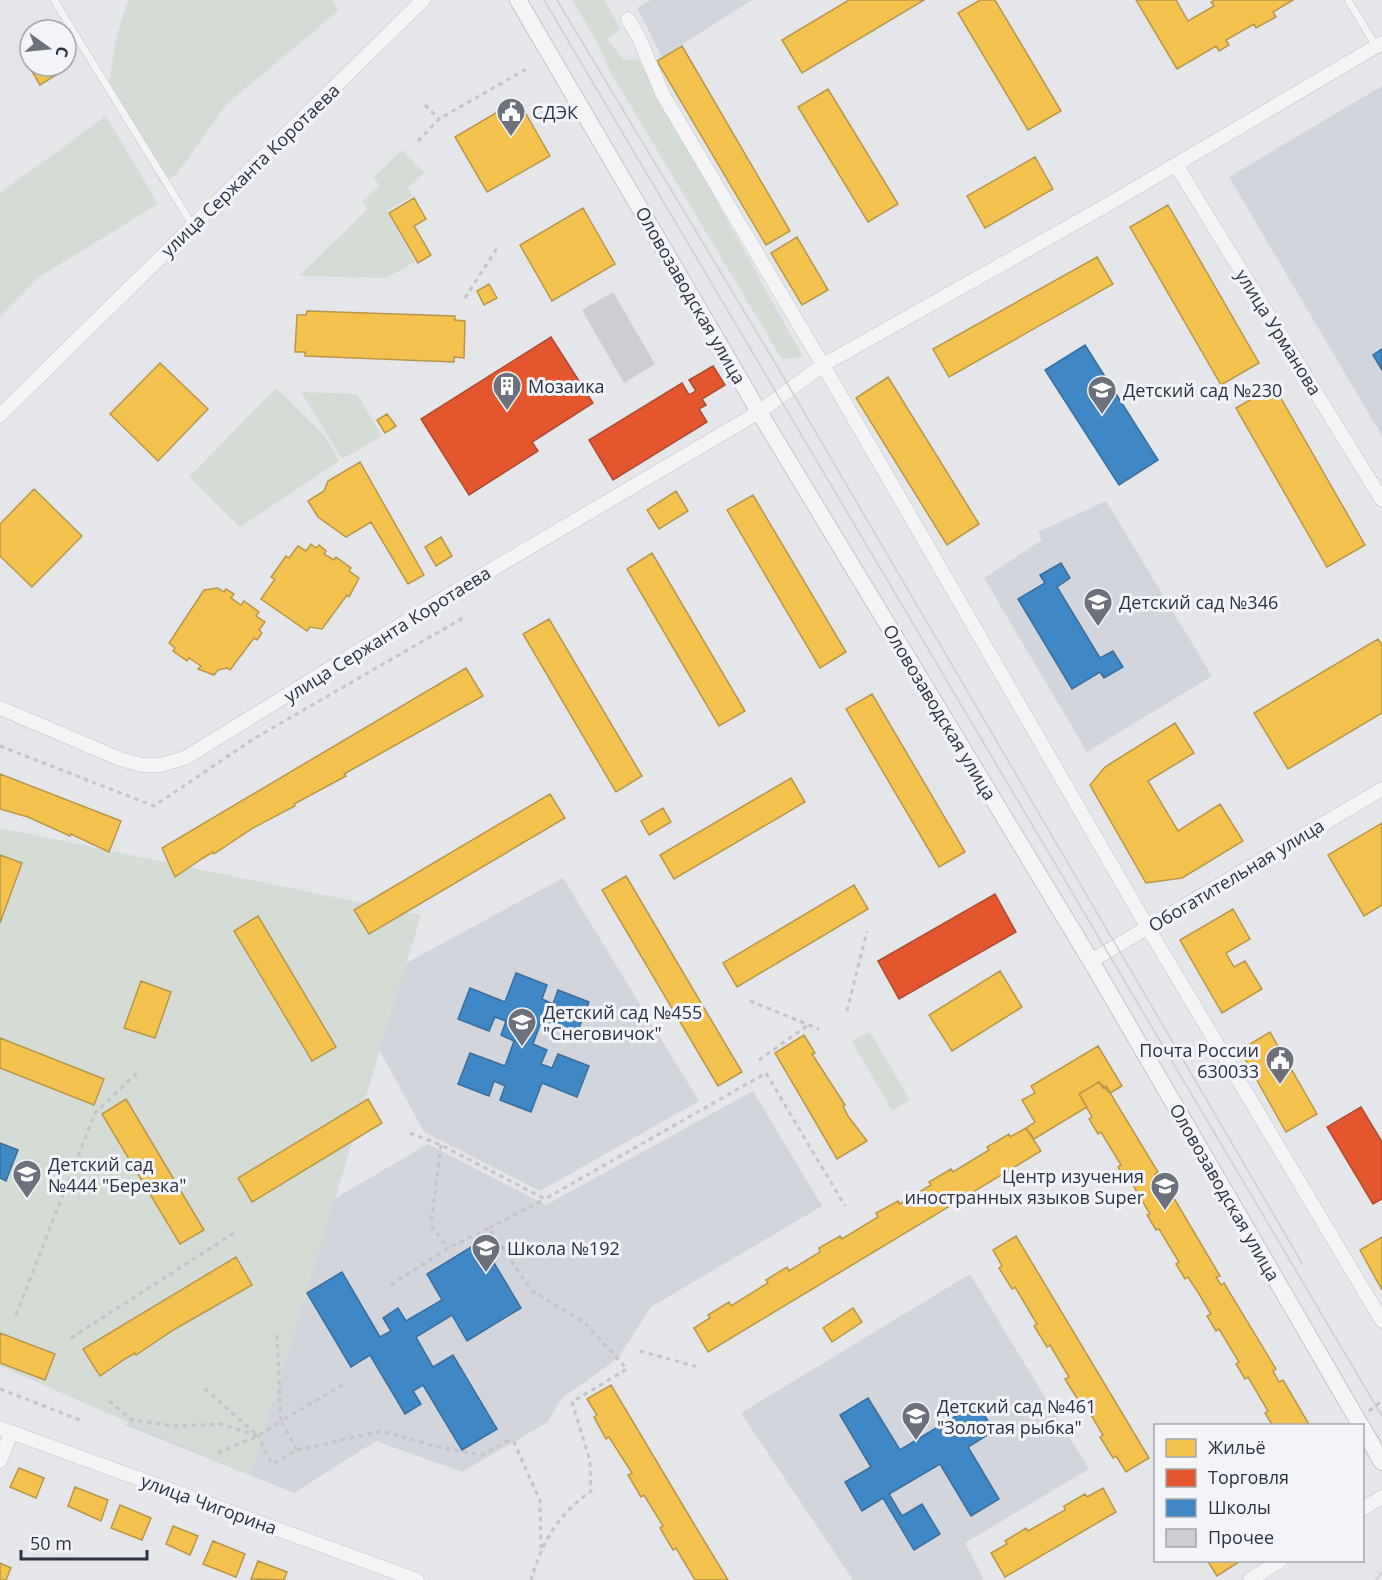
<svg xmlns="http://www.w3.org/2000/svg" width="1382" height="1580" font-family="'Open Sans',sans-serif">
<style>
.built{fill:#d3d5dc}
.green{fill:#d4dcd5}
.homes{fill:#f2c14e;stroke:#b7964a;stroke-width:1.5}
.shops{fill:#e4572e;stroke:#ad4c34;stroke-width:1.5}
.schools{fill:#3f88c5;stroke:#396e9e;stroke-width:1.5}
.building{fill:#ccced1}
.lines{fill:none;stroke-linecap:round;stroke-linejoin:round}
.service-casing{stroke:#c2c4c7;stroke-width:8}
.minor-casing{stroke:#c2c4c7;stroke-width:15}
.tertiary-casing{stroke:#c2c4c7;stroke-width:18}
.path{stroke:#c4c4c9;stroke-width:3;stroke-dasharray:4.5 4.5;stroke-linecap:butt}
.service{stroke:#f4f4f6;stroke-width:7}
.minor{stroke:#f4f4f6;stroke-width:14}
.tertiary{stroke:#f4f4f6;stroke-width:16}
.tram{stroke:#cdced1;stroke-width:1.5}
.labels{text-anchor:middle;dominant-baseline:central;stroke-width:6;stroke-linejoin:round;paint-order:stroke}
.poi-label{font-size:18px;fill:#2c3242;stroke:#f3f4f8;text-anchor:start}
.street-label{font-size:18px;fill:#2c3242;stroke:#f3f4f8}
</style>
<rect width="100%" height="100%" fill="#e4e6e9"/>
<path class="built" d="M651,0H752L662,57L637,8Z
M1382,86V436L1229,177Z
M1106,501L1212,676L1087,752L984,578L1042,540L1038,532Z
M563,878L699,1101L540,1191L424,1132L349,994Z
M753,1091L822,1206L651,1307L618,1358L561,1399L548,1422L462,1472L376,1441L294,1493L125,1425L290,1315L250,1248L428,1144L546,1205Z
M970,1274L1089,1469L965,1543L984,1580H853L741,1413Z"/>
<path class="green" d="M128,0H332L339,10L226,105L176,175L160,183L109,82L116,38Z
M572,0H604L621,29L607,39L624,60L638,59L803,357L782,359L611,73L595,38Z
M106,116L158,204L39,277L0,317V193Z
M402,150L424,173L408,188L412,196L387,211L415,262L386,278L299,276L368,209L362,202L380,185L373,178Z
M276,388L324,435L339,461L240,527L189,477Z
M301,392L357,394L382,436L342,459Z
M0,828L421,915L251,1476L0,1366Z
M870,1032L910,1100L892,1111L852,1041Z"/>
<path class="homes" d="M849,0H924L802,73L782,40Z
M980,0H995L1061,111L1028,130L958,13Z
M1136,0H1176L1188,21L1214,6L1211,2L1215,0H1293L1273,12L1276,17L1256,28L1254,24L1226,40L1229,45L1219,51L1216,46L1177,69Z
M682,46L790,231L766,245L657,61Z
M30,55V66H65L66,69L40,85L24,58Z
M828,89L898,204L868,222L798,107Z
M518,100L550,156L487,192L455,137Z
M1035,157L1053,189L985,228L967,196Z
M414,198L426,219L414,226L431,255L418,263L389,213Z
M1168,205L1259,363L1221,385L1130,227Z
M583,208L615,264L552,301L520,245Z
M797,237L828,290L802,305L771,253Z
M1097,257L1113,284L949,377L933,349Z
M489,284L497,298L484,305L477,291Z
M307,311L455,316V320L465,321L464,358L454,357V362L305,356V352H295L297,315H306Z
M160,363L208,409L158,461L110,414Z
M888,377L979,524L947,545L856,398Z
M1274,386L1365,545L1327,567L1236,408Z
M387,414L396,426L385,433L377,420Z
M360,462L424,575L408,584L371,522L346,537L318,517L308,501L324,491L328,481Z
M34,489L82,536L32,587L0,556V524Z
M676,491L688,511L659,529L647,510Z
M753,495L846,652L820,668L727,510Z
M441,537L452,556L436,566L425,547Z
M311,544L316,548L319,545L326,551L324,554L334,560L336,557L351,568L349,571L359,578L349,597L347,595L322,629L310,627L307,631L261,599L275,579L271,577L286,556L289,558L298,546L306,551Z
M652,553L745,711L719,726L627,569Z
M218,588L224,592L226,589L234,594L231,598L241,605L244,601L259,612L256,616L265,622L259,630L262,633L257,640L254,638L230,670L227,668L218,670L214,675L198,669L201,666L189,658L187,661L173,651L175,648L169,643L204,590Z
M549,619L642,776L616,792L523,634Z
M1378,639L1382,645V713L1288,769L1254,713Z
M466,668L483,696L344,774L346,776L294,804L295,806L253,828L214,854L213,852L203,858L175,877L162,848Z
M872,694L965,852L939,867L846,709Z
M1175,723L1194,753L1148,781L1178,831L1220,804L1243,841L1182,878L1146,883L1090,785L1105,767Z
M0,774L121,821L109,852L71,834L70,836L28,817L0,809Z
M791,778L805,802L674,879L660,855Z
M550,794L565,818L369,934L354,910Z
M663,808L671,822L649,835L641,821Z
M1382,823V905L1364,916L1328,855Z
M0,855L22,863L0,923Z
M626,876L742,1072L718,1086L602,890Z
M854,885L868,909L737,987L723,963Z
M1233,909L1250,939L1226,953L1234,967L1245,961L1262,989L1222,1013L1180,940Z
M258,916L336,1047L312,1061L234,931Z
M1000,971L1022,1007L952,1051L929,1015Z
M141,981L171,992L155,1038L124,1028Z
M1270,1032L1317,1114L1286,1132L1240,1050Z
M804,1035L815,1053L812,1054L845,1105L843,1106L848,1116L867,1141L837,1159L775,1053Z
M0,1038L104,1079L94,1105L0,1068Z
M1098,1046L1122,1086L1110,1093L1099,1082L1079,1094L1087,1107L1034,1139L1026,1128L1035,1122L1022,1100L1035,1093L1031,1086Z
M1099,1082L1103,1088L1106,1086L1158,1172L1155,1174L1161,1185L1165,1183L1220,1276L1216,1277L1221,1285L1224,1283L1276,1369L1273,1371L1279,1382L1283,1380L1310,1426H1273L1265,1413L1268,1411L1248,1377L1245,1379L1236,1364L1239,1362L1219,1329L1216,1331L1207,1316L1211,1314L1199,1294L1188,1277L1185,1279L1176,1264L1179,1262L1159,1229L1156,1230L1147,1215L1150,1214L1130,1180L1127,1182L1118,1167L1121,1165L1101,1132L1098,1134L1089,1119L1092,1117L1079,1094Z
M126,1099L204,1230L180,1244L102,1114Z
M368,1099L382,1123L252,1202L238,1178Z
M1026,1128L1041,1151L708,1352L694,1328L710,1318L708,1315L729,1302L731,1306L768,1283L766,1280L787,1267L789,1271L820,1252L819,1248L840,1236L842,1239L878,1217L876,1213L898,1201L900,1204L931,1185L929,1182L951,1169L953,1172L989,1150L987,1147L1009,1134L1010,1137Z
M1016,1236L1149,1458L1126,1472L1116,1456L1113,1458L1100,1437L1103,1435L1081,1398L1078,1400L1065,1379L1069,1377L1050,1345L1047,1347L1034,1326L1037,1324L1015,1287L1012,1289L999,1268L1002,1266L993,1250Z
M1382,1237V1290L1360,1250Z
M236,1257L252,1285L175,1329L136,1355L135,1353L125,1359L100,1376L83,1349Z
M853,1308L862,1322L832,1342L823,1328Z
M0,1333L55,1354L45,1380L0,1363Z
M611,1385L694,1524L728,1580H695L676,1548L673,1550L660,1528L663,1526L644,1495L641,1497L628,1475L632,1473L609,1437L606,1439L594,1417L597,1415L587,1399Z
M19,1468L44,1478L36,1498L10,1487Z
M75,1487L108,1500L101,1521L68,1506Z
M1103,1488L1116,1512L1005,1577L991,1553L1007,1544L1005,1541L1026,1528L1028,1531L1065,1510L1064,1506L1085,1494L1087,1497Z
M120,1505L151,1518L142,1540L111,1528Z
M173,1526L198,1536L190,1555L166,1544Z
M213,1541L245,1554L236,1577L203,1564Z
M1207,1560H1242L1217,1576Z
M258,1561L287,1572L284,1580L251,1579Z
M0,1563L11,1568L6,1580H0Z"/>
<path class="shops" d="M551,337L593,403L532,442L538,451L469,495L421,419Z
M713,366L725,385L702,399L706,405L699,409L707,422L613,480L589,440L682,383L689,395L696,391L689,380Z
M995,894L1016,932L899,999L878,961Z
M1361,1107L1382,1142V1199L1373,1204L1327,1127Z"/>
<path class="schools" d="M1085,345L1158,460L1119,485L1045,370Z
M1382,349V370L1373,355Z
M1061,563L1070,578L1057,587L1100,658L1113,651L1123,667L1104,678L1100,672L1072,689L1018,599L1045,583L1040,575Z
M516,973L547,985L542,999L553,1004L558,990L589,1002L577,1033L542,1019L533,1044L547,1050L541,1064L552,1068L558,1054L589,1066L577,1097L542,1083L531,1112L500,1100L505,1086L494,1081L489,1096L458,1084L470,1053L505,1066L514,1041L501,1035L506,1021L495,1017L489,1031L458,1019L470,988L505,1002Z
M0,1143L18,1150L6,1181L0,1178Z
M481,1241L521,1308L467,1341L452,1315L416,1337L433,1367L453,1355L497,1429L462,1450L423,1385L413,1391L421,1404L405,1414L370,1355L351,1367L307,1293L342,1272L380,1337L391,1331L383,1318L398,1308L406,1321L442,1300L427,1274Z
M868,1398L900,1450L977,1403L994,1431L968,1447L999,1499L971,1516L940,1464L889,1494L902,1516L922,1504L940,1534L914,1550L883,1498L862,1511L845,1482L871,1467L840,1415Z"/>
<path class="building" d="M613,292L655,364L624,383L582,310Z"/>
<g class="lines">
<g class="service-casing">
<path id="service" d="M54,0L193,226
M1348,0L1376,46"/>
</g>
<g class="minor-casing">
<path id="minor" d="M628,19L639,38L663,95L823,365L1148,928L1382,1321
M1176,165L1382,500
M0,415L423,0
M0,708L120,759L142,765H160L185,758L449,595L759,412L823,365L1107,205L1382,43
M1091,961L1382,789
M0,1428L417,1580
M0,1461L11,1433
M1362,1509L1382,1497
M1250,1580L1281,1560"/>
</g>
<g class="tertiary-casing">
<path id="tertiary" d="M518,0L759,412L1091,961L1361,1426
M1362,1427L1382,1462"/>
</g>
<path class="path" d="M425,105L439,119
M418,141L439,119L528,68
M465,298L499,245
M0,746L154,806L255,738L463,618
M750,1001L819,1029
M847,1011L867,931
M759,1060L808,1025
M410,1133L441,1145L545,1199L766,1073L845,1206
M441,1145L431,1225L448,1248
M489,1228L545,1199
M391,1285L448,1248L489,1228L531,1290L585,1323L627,1369L572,1402L590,1461L591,1491C557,1516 543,1540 531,1580
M16,1315L95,1113L139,1071
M277,1335L281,1421L346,1383
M71,1338L234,1233
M640,1351L698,1367
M0,1389L80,1420
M109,1401L132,1420L175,1426L221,1424L258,1436L202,1386
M1369,1411L1382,1401
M297,1450L382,1431L434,1446L482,1455L507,1441L514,1442L540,1501L541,1548
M218,1453L258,1436L281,1421L297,1450L272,1464L258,1436"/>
<use href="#service" class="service"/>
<use href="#minor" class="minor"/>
<use href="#tertiary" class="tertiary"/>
<path class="tram" d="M544,0L1382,1416
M557,0L777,366L1302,1263
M1376,1580L1382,1572"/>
</g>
<defs>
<g id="civic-pin" transform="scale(1.5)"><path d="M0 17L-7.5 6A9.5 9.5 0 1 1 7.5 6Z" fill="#6c717c" stroke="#f3f4f8"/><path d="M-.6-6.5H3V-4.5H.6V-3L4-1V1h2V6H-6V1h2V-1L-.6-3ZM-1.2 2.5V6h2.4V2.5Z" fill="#fff"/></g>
<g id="building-pin" transform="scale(1.5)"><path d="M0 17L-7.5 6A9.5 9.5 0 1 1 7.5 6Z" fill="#6c717c" stroke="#f3f4f8"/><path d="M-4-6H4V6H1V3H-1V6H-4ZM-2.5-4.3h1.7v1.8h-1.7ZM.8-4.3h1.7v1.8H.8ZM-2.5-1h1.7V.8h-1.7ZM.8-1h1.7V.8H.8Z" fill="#fff"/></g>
<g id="school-pin" transform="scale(1.5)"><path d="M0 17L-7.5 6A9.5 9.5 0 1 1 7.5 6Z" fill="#6c717c" stroke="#f3f4f8"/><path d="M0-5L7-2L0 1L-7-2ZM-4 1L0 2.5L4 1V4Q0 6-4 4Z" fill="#fff"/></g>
</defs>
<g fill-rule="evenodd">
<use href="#civic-pin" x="511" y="112"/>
<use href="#building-pin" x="507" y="386"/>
<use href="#school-pin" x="1102" y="390"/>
<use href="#school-pin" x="1098" y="602"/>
<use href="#school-pin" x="522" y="1022"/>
<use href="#civic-pin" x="1280" y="1060"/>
<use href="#school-pin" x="27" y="1174"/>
<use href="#school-pin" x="1165" y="1186"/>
<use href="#school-pin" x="486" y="1248"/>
<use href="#school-pin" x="916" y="1416"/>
</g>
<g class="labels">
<g class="poi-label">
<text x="532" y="112">СДЭК</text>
<text x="528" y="386">Мозаика</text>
<text x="1123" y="390">Детский сад №230</text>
<text x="1119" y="602">Детский сад №346</text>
<text x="543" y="1012">Детский сад №455<tspan x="543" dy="21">"Снеговичок"</tspan></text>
<text x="1259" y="1050" text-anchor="end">Почта России<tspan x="1259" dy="21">630033</tspan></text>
<text x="48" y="1164">Детский сад<tspan x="48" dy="21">№444 "Березка"</tspan></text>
<text x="1144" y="1176" text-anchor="end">Центр изучения<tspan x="1144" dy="21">иностранных языков Super</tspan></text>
<text x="507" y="1248">Школа №192</text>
<text x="937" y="1406">Детский сад №461<tspan x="937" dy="21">"Золотая рыбка"</tspan></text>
</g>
<g class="street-label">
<text transform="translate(250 170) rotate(-44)">улица Сержанта Коротаева</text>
<text transform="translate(691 295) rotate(60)">Оловозаводская улица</text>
<text transform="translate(1279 332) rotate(58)">улица Урманова</text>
<text transform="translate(387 634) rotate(-32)">улица Сержанта Коротаева</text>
<text transform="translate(940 712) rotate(59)">Оловозаводская улица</text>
<text transform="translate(1236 875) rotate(-31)">Обогатительная улица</text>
<text transform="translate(1225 1192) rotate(60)">Оловозаводская улица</text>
<text transform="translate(209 1504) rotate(20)">улица Чигорина</text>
</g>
</g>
<rect x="1154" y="1424" width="210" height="138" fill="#f3f4f8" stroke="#a3a6af" stroke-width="1.5"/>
<rect x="1166" y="1439" width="30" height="18" fill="#f2c14e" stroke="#a3a6af" stroke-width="1.5"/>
<text x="1208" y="1454" font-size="18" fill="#2c3242">Жильё</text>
<rect x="1166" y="1469" width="30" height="18" fill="#e4572e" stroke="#a3a6af" stroke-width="1.5"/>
<text x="1208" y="1484" font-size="18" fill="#2c3242">Торговля</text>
<rect x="1166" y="1499" width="30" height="18" fill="#3f88c5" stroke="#a3a6af" stroke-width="1.5"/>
<text x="1208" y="1514" font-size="18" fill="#2c3242">Школы</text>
<rect x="1166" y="1529" width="30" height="18" fill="#ccced1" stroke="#a3a6af" stroke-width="1.5"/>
<text x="1208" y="1544" font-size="18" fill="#2c3242">Прочее</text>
<g transform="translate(48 48) rotate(105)"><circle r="28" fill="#f3f4f8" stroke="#a3a6af" stroke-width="1.5"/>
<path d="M0-4.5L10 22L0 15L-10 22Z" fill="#6c717c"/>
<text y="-9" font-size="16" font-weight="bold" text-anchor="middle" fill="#2c3242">С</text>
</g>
<path d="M21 1550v9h126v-9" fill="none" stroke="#2c3242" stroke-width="3"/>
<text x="30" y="1550" font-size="18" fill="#2c3242" stroke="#f3f4f8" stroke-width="4.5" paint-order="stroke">50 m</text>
</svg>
